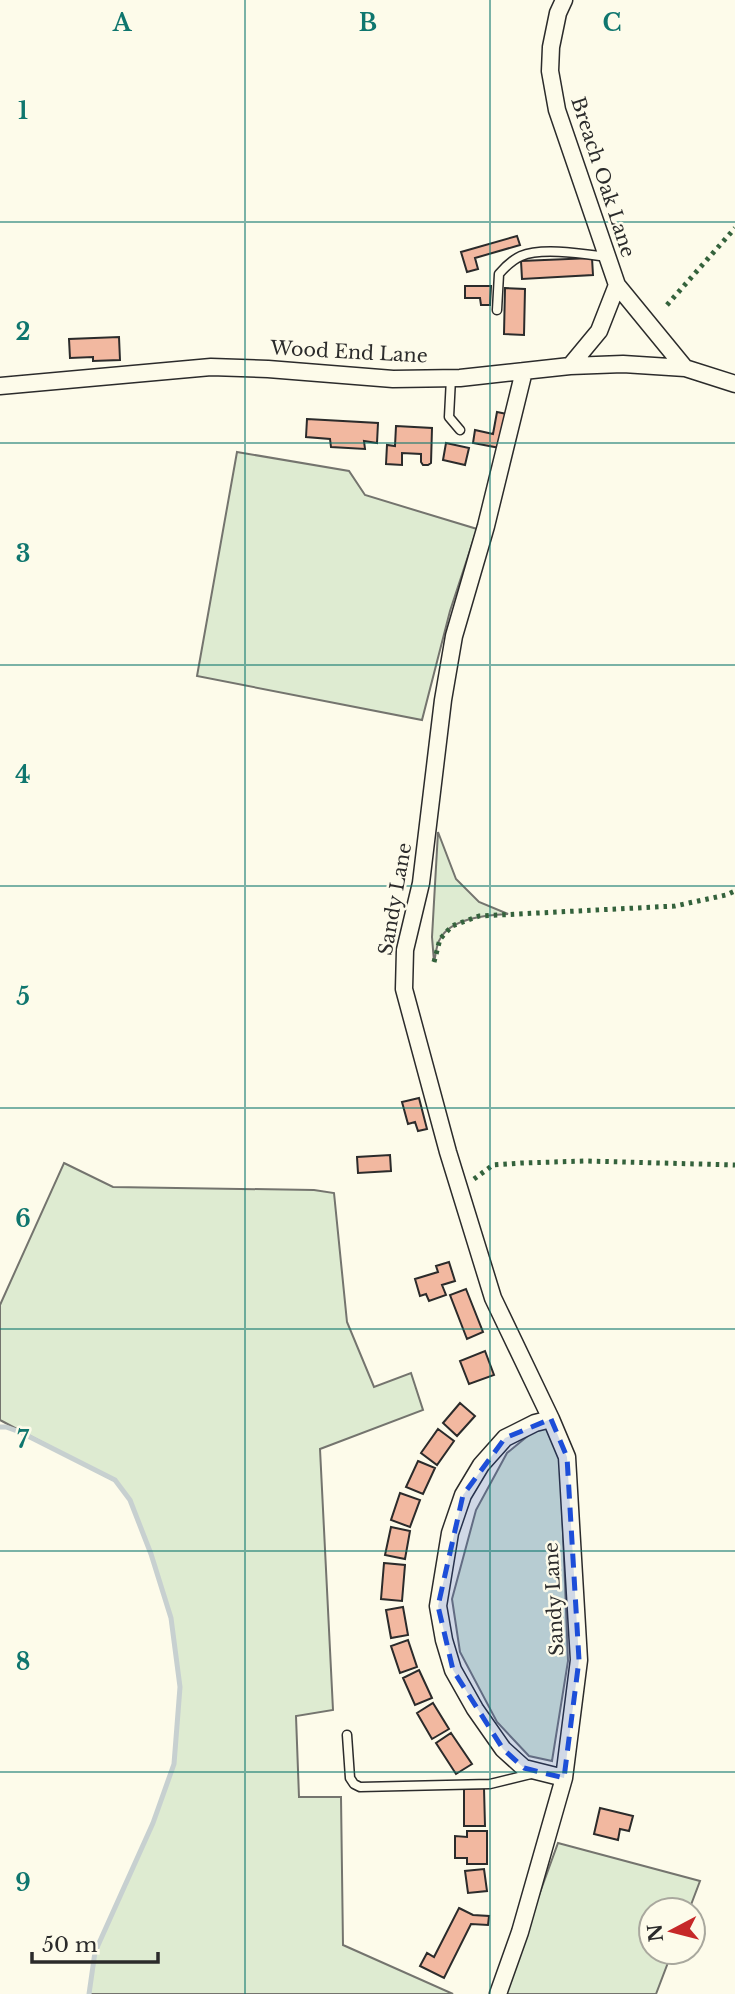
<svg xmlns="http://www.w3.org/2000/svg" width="735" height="1994" font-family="'Libre Baskerville',serif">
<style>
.green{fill:#deebd1;stroke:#74746e;stroke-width:2}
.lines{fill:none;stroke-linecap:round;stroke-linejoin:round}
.stream{stroke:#c7d0d0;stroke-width:5}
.building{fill:#f2b8a0;stroke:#2b2b2b;stroke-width:2}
.lane-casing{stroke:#2b2b2b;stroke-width:11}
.street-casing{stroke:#2b2b2b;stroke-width:19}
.lane{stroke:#fdfbea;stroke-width:8}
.street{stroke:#fdfbea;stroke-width:16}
.hedge{stroke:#34623c;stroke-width:5;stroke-dasharray:3.5 5;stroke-linecap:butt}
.marked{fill:#1d4ed8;fill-opacity:0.2;stroke:#1d4ed8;stroke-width:5;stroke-dasharray:14 9;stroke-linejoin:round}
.grid{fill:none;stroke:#0f766e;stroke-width:2;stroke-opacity:0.55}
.labels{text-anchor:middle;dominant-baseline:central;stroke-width:5;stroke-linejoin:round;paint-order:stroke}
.street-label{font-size:19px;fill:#2b2b2b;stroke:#fdfbea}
.grid-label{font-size:23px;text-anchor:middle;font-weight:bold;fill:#0f766e;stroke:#fdfbea;stroke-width:5;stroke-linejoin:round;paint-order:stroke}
</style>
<rect width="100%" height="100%" fill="#fdfbea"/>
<path class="green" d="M237,452L349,471L365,495L477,529L450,611L422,720L197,676Z
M438,832L456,879L479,902L508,914C487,915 451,918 440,939C436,945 436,955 434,962L432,937Z
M64,1163L113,1187L314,1190L334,1193L347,1322L374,1387L411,1373L423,1410L320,1449L333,1710L296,1716L299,1797H341L343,1945L453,1994H89L95,1952L153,1823L174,1764L180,1687L171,1618L151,1554L130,1500L115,1481L0,1420V1305Z
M547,1428L560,1454L568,1661L552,1761L529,1756L497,1722L460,1652L452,1599L476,1510L507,1453L535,1430Z
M558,1843L700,1881L689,1910H651V1952H672L656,1994H503Z"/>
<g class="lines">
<path class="stream" d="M0,1427H6L20,1432L115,1480L130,1500L151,1554L171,1618L180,1687L174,1764L153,1823L95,1952L89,1994"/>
</g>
<path class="building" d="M517,236L520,245L475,258L478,269L467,272L461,252Z
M592,258L593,275L522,279L521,261Z
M465,286H491L490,305H481L480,298H465Z
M505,288L525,289L524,335L504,334Z
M119,337L120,360L93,361V357L70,358L69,339Z
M497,412L507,414L500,448L473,443L475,430L493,434Z
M307,419L378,423L377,443L364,441L365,449L331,447L330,439L306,437Z
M396,426L432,428L431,463L428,465H423L421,462V454L402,453V465L386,464L387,445L395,446Z
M446,443L469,448L465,465L443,460Z
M419,1098L427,1129L418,1131L415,1122L408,1124L402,1102Z
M390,1155L391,1171L358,1173L357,1157Z
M449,1262L455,1281L442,1285L446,1295L429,1301L426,1294L420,1296L415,1279L438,1272L436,1266Z
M466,1289L483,1332L467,1339L450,1295Z
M485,1351L494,1375L469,1384L460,1361Z
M460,1403L475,1416L457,1436L443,1423Z
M438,1429L454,1441L437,1465L421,1453Z
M418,1461L435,1468L423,1494L406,1487Z
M400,1493L420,1500L410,1527L391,1520Z
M391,1527L410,1531L405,1559L385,1555Z
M384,1563L405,1565L402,1601L381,1599Z
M403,1607L408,1635L391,1638L386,1610Z
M408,1640L417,1667L400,1673L391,1646Z
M419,1670L432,1698L415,1705L403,1678Z
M433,1703L449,1729L432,1739L417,1713Z
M451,1733L472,1764L456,1774L436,1743Z
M484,1788L485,1826H464V1789Z
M600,1808L633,1816L629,1831L620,1829L618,1840L594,1834Z
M467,1831H487V1864H467V1858H455V1836L467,1837Z
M484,1869L487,1891L468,1893L465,1871Z
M459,1908L473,1915L489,1916L488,1925L471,1924L444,1978L420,1966L427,1953L434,1957Z"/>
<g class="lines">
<g class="lane-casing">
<path id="lane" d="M497,310L499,274C505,267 512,260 521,256C542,247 584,254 607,257
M451,378L449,417L460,430
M347,1735L350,1778L354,1784L360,1787L490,1784L531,1774"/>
</g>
<g class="street-casing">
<path id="street" d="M564,0L558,13L551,47L550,71L557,110L617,285L685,368
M570,366L599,331L617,285
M0,386L211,367L268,369L393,379L460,378L570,366L623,364L685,368L735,384
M551,1419L535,1423L505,1438L481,1465L463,1495L450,1533L438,1606L444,1640L453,1670L475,1709L503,1749L524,1768L564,1778
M498,1994L520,1932L564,1778L579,1660L567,1457L551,1419L493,1298L448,1152L404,989L405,950L421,883L443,700L454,636L486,526L524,371"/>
</g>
<use href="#lane" class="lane"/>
<use href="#street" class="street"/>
<path class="hedge" d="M667,305L735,228
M434,962L440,939L452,926L479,916L675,906L726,895L735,891
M474,1179L493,1165L521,1163L586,1161L735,1165"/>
</g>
<path class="marked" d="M551,1419L567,1457L579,1660L564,1778L524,1768L503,1749L453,1670L438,1606L463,1495L505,1438Z"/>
<path class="grid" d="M245,0V1994M490,0V1994M0,222H735M0,443H735M0,665H735M0,886H735M0,1108H735M0,1329H735M0,1551H735M0,1772H735"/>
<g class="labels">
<g class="street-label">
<text transform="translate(603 177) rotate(72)">Breach Oak Lane</text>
<text transform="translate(349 352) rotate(3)">Wood End Lane</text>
<text transform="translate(395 899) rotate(-80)">Sandy Lane</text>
<text transform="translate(554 1599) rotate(-93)">Sandy Lane</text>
</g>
</g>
<g class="grid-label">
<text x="122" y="31">A</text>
<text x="368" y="31">B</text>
<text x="612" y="31">C</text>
<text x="23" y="119">1</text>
<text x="23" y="340">2</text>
<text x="23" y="562">3</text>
<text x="23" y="783">4</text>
<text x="23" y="1005">5</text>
<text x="23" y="1227">6</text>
<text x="23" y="1448">7</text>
<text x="23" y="1670">8</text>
<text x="23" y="1891">9</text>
</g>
<g transform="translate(672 1931) rotate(263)"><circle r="33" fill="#fdfbea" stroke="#a9a89e" stroke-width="2"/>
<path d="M0-5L12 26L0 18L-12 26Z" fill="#c62828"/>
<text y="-10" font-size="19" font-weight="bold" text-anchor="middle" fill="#2b2b2b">N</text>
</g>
<path d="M32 1952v10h126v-10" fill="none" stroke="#2b2b2b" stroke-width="3.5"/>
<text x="42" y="1952" font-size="21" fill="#2b2b2b" stroke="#fdfbea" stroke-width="5" paint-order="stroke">50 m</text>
</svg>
